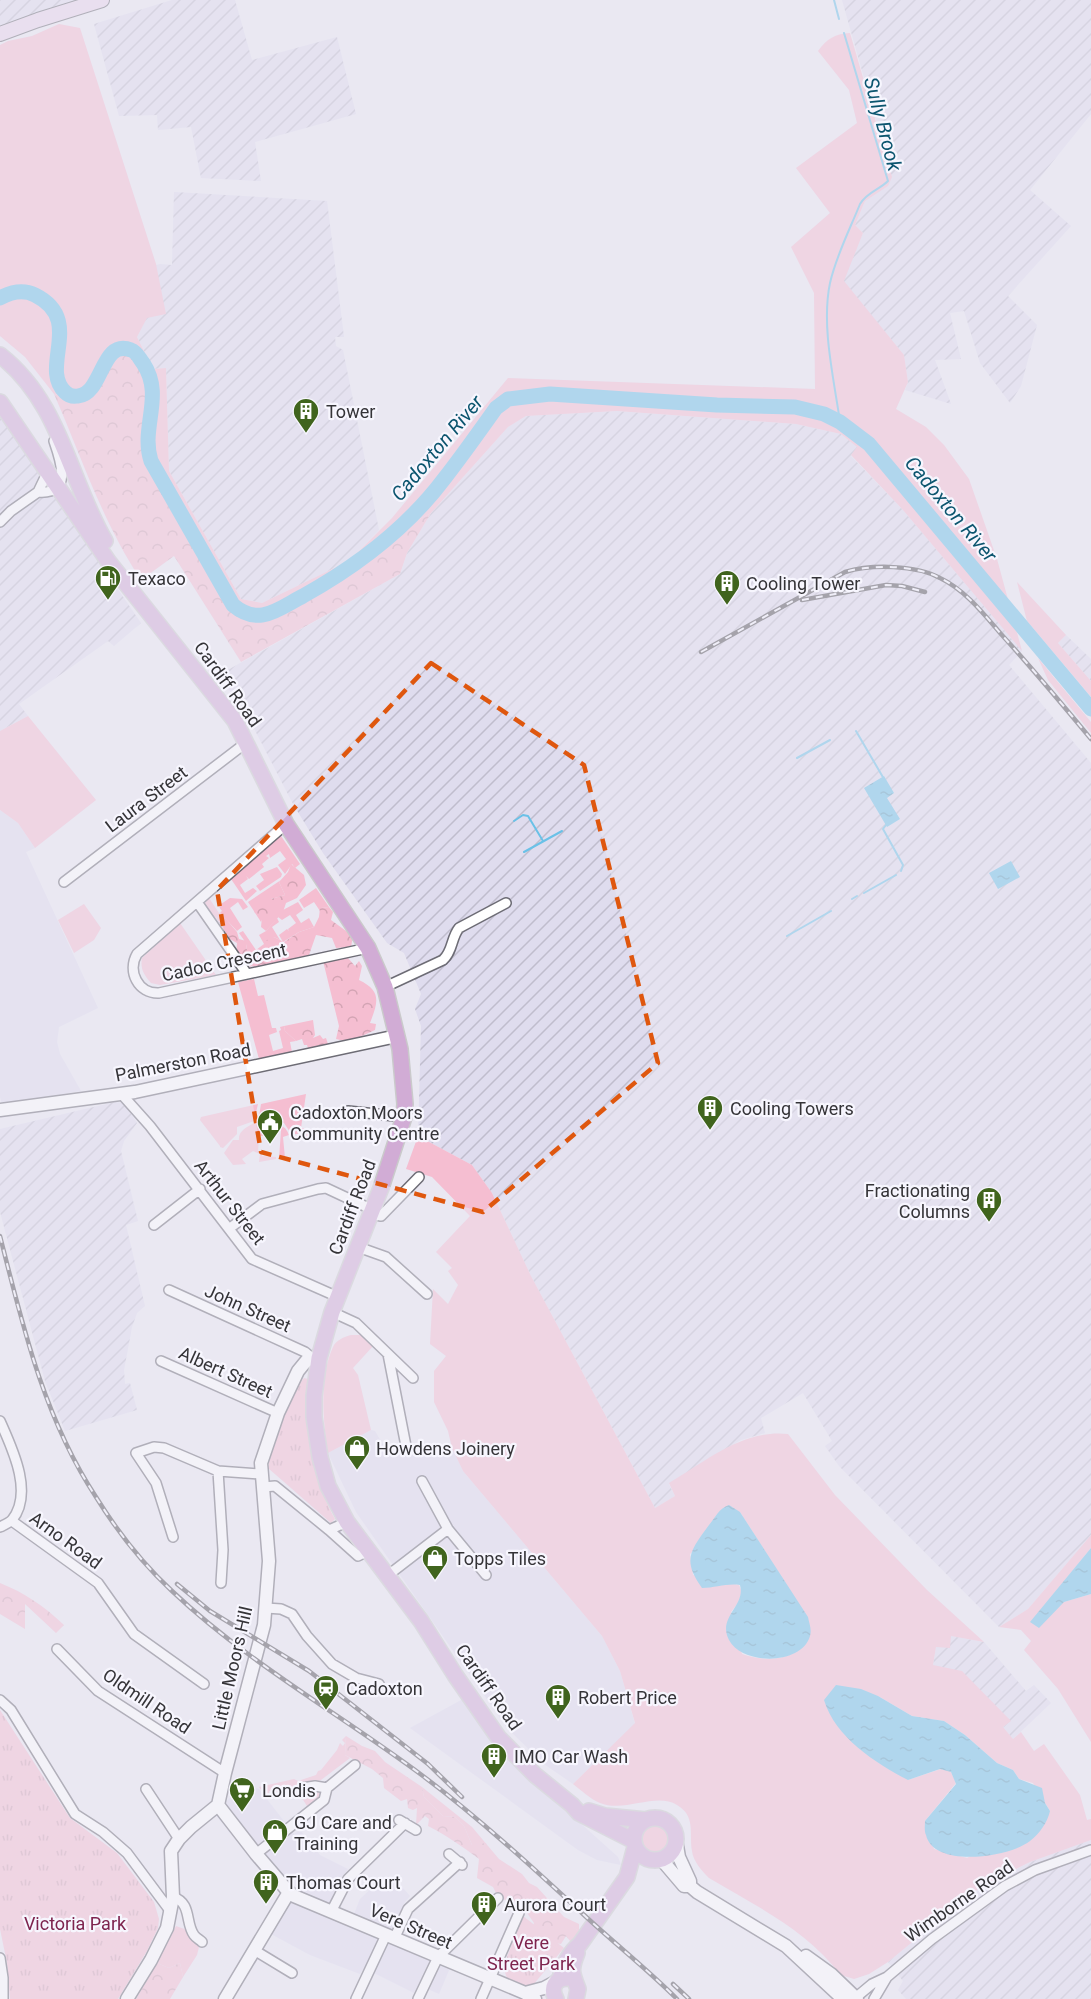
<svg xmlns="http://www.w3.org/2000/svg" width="1091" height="1999" font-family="Roboto,sans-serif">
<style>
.built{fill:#dfdcee}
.industrial{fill:url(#industrial-furrows)}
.green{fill:#f5bed1;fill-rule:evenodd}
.forest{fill:url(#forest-crowns)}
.park{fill:url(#park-tufts)}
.water{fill:url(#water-ripples)}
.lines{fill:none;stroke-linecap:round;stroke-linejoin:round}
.stream{stroke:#6ac1e7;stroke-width:2}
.river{stroke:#6ac1e7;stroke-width:15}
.minor-casing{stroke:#6d6c75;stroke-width:12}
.tertiary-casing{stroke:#6d6c75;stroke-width:15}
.secondary-casing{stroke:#6d6c75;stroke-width:16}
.primary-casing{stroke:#cacacb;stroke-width:18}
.minor{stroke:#fff;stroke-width:9}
.tertiary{stroke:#fff;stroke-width:12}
.secondary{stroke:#e8d6ea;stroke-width:14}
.primary{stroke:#d1acd5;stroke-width:15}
.rail-casing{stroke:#525055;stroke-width:4.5}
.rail{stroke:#f7f6fe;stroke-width:2;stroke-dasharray:7;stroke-linecap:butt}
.marked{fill:none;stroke:#df570e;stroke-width:4.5;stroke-dasharray:12 8;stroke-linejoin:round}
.labels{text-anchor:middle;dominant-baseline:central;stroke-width:4.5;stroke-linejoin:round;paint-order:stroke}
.poi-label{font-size:18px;fill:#353438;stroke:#f7f6fe;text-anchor:start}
.street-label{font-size:18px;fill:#353438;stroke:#f7f6fe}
.park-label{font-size:18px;fill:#7e244e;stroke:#f7f6fe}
.water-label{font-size:20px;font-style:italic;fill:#0c556f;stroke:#f7f6fe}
</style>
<defs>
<pattern id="industrial-furrows" width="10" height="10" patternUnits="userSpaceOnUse" patternTransform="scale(1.5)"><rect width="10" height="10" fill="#dfdcee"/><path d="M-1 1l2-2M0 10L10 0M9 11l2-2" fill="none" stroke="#c0bdcd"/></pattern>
<pattern id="forest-crowns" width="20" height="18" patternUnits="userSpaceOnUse" patternTransform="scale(1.5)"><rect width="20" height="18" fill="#f5bed1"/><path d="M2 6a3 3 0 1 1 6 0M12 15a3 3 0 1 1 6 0" fill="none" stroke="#d3a4b4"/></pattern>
<pattern id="park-tufts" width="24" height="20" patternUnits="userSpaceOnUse" patternTransform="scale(1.5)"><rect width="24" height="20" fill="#f5bed1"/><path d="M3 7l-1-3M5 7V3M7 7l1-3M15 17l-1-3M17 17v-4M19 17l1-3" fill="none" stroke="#d3a4b4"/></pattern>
<pattern id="water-ripples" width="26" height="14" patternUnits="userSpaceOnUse" patternTransform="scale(1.5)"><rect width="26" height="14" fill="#6ac1e7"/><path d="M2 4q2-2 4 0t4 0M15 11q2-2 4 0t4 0" fill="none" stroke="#589ebc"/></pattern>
</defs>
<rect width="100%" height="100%" fill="#eae8f2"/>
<path class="built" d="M0,810L18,823L35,848L26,852L98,1008L59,1027L57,1042L60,1054L81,1091L2,1104L0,1097Z
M371,1430L375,1431L382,1443L394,1452L408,1455L452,1448L463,1471L602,1636L620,1671L635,1724L573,1784L544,1764L507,1728L356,1512L328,1453Z
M463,1699L485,1732L508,1758L618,1857L621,1865L597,1860L578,1850L410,1728Z
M252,1787L259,1789L294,1834L300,1830L320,1855L348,1869L340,1879L329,1904L354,1914L360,1899L378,1882L386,1890L394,1878L410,1896L404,1903L394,1931L455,1956L439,1994L419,1985L414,1993L364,1968L360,1974L310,1955L271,1934L290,1902L269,1880L214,1813L234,1794Z"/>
<path class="industrial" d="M0,0H85L0,30Z
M172,0H235L252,60L337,37L356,114L255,142L261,181L201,178L191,127L158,130L157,115L119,116L94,24Z
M842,0H1091V114L1030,190L1071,226L1008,296L1037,325L1021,386L1010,403L980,363L964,311L950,313L961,359L935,360L951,404L905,390L908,382L904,355L843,281L863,233L855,225L865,201L892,177Z
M174,192L327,201L344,337H335L336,346L343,350L379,530L349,561L262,603L241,599L169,471L166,368L153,369L137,337L147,317L149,267L160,264L172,265Z
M617,411L796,424L841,434L858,447L851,456L903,510L1022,651L1009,665L1091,763V1535L1028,1609L999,1627L839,1466L825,1446L832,1441L803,1393L761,1418L765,1433L741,1440L669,1484L675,1496L655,1508L531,1276L492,1193L472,1165L418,1136L421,1026L415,1009L421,994L404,953L387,943L323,853L293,804L246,713L247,706L239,694L231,692L217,676L400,574L407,553L431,513L508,427L526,416Z
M0,417L141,623L114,646L108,641L19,704L28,716L0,731Z
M1066,635L1091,659V681L1058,643Z
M115,1102L124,1103L137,1123L124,1141L121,1151L138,1221L126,1225L145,1306L137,1313L132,1327L124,1370L125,1384L130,1383L137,1410L65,1431L45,1381L0,1212V1129Z
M951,1636L984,1642L1026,1691L1034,1685L1051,1703L1013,1739L1003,1727L1010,1721L933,1665L936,1647Z
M1091,1840V1999H906L898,1990L903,1981L888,1962L971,1894L1030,1862Z"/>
<path class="green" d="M59,24L80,28L156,264L166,314L147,318L137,337L153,369L166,368L169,471L241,599L262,603L349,561L392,518L508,378L815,389L814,293L791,247L830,213L796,168L857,123L849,90L818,51C827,39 834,34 850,33L892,177L888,186L865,201L855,225L863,233L844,281L904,355L908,382L896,409L926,427L944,445L969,479L997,559L1022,651L903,510L851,455L857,447L841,434L796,424L617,411L526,416L508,427L431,513L410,524L360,561L325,584L257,616L249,615L219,584L151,461C144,441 152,409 153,387L108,357C102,370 95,394 79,396C71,397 61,395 54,394L25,357L0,336V45L8,41L32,36Z
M1017,582L1066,635L1058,643L1091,681V697L1027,621Z
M1038,658L1091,722V733L1048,680Z
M28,716L96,800L35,848L18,823L0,810V731Z
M279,833L300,864L295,868L292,864L285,874L278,865L286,859L280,851L270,858L269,854L266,856L269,858L262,864L264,867L249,879L246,876L248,879L240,885L245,893L253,888L257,891L246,901L231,879Z
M277,867L282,874L281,877L260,891L256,886L264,880L260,874Z
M281,880L279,882L285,895L271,899L258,906L263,917L261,922L248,902Z
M316,888L329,907L321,908L320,911L314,902L304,908L299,900Z
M209,898L219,913L222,911L218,906L230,898L242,899L248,907L243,910L238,902L230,908L242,927L237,931L221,914L216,918L212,915L204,904Z
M298,902L303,910L296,915L301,923L309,918L314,927L299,932L283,942L279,935L287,929L289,931L288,929L296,923L290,915L282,920L278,917L283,910Z
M84,904L101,928L94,940L74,953L58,920Z
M277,918L279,922L272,927L280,940L274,937C267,948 259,962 250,967L244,956C250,946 245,942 239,933L243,931L256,950L264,944L259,935L266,931Z
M180,923L216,975L160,985L151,983C144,975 140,969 142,958Z
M254,979L258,996L264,995L272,1028H276L277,1032L269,1035L273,1051L283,1048L279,1031L281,1030L280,1027L284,1026L285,1031L296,1041L290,1042L292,1052L259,1059L238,982Z
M306,1094L301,1128L341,1133L302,1139L301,1133L292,1135L284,1123L274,1121V1119H270L269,1111L268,1119L266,1120L264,1117L259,1116L261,1104Z
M258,1104L254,1121L237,1127V1134L223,1148L220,1147V1146L200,1120L201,1117Z
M254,1123C268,1123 284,1120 289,1135L283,1137L285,1158L279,1159L281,1130L264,1128L263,1136H259L258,1152L262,1153V1156L276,1157V1159L259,1162L260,1154L253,1151L242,1159L246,1164L233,1165L224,1153L233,1140H239C238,1131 247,1127 254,1123Z
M418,1136L472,1165L492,1193L531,1276L655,1508L675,1496L669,1483C706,1461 743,1429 788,1434L835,1495L927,1590L984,1642L951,1636L950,1648L936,1647L933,1665L962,1671L1011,1721L1003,1727L1013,1739L1021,1732L1034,1751L1044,1744L1080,1795L1087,1820L1091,1819V1840L1030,1862L986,1884L971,1894L888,1962L869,1974L854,1979L841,1975C804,1928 759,1908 709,1878C702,1871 693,1861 692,1851C689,1833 696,1816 677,1805C656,1792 625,1813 600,1803C590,1799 581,1790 573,1784L635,1723L620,1671L602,1636L463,1471L452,1448L448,1431L434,1402V1371L446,1356L430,1344L433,1289L448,1304L458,1285L448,1271L452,1268L436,1252L470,1216L432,1177L406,1169ZM740,1512L800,1606L794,1653C778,1661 758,1660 742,1654L731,1612L738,1603L742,1592L739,1585L693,1575L690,1554ZM878,1696L912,1716L944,1721L965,1735L997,1763L1013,1770L1019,1779L1033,1783L1050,1811L967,1858L934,1849L925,1821L956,1783L951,1772L941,1769L908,1780Z
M351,1335H362L374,1345L353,1368L358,1375L371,1430L328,1453C323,1422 319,1377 333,1347C336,1340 344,1337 351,1335Z
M1091,1535V1548L1031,1622L1064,1602L1091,1594V1742L1058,1689L1024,1650L1031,1641L1021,1630L999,1627L1028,1609Z
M346,1736L345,1755L350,1758L321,1780L303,1785L297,1788L298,1793L310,1795L313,1791L322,1794V1797L307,1806L300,1795L269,1791L268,1800L259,1787L294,1779L298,1781L316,1775L318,1771L321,1770L337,1750L340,1743L343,1746L345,1743L342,1740Z
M422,1787L472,1827L499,1859L522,1874L529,1883L537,1887L564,1917L579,1924V1931L564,1922L491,1863L472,1845L464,1826L455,1817L443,1816L424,1797Z
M640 1838a15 15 0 1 1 30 0a15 15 0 1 1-30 0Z
M176,1926L187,1930L190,1938L199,1947L197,1955L183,1977L180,1963L169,1968L157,1963Z"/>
<path class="forest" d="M122,348L135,352L148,371L153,387L152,409L148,443L151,461L192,536L235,601L245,608L263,610L325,584L360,561L410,524L431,513L407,553L400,574L241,662L174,556L141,580C102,521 82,458 54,394C61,395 71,397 78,396C101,393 97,358 122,348Z
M291,864L304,875L306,885L297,898L286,903L283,912L266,931L261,927L262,917L254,912L258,906L256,900L265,892L271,899L285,895L279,882L288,872Z
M329,907L333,912L331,920L353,936L351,947L336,948L332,938L316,935L309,955L261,969L252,966L255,958L264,953L265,941L274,937L284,942L299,932L314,927L319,917L320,908Z
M221,913L237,932L239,939L246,941L247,951L244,956H236L237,943L230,939L216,918Z
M339,958H348L355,966L359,961L362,966L359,980C382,991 378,1002 370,1023L376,1024L375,1030L349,1042L336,1039L339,1026L323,961H334Z
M313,1020L315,1035L313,1038L320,1035L323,1039L326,1038L328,1044L308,1048L307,1045H304L302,1039L296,1041L285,1031L284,1026Z
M0,1583C25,1593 44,1606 64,1625L56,1633L25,1604V1629L0,1614Z
M346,1736L362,1746L375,1751L385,1762L422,1787L424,1797L443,1816L455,1817L464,1826L472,1845L486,1843L491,1862H498C526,1884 547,1912 579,1931L578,1940L570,1941L566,1936L561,1944L547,1942L543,1932H531L534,1923L525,1910L513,1909L508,1900L499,1899L493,1887L477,1878L479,1859C463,1847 446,1835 428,1826L429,1819L425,1816L416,1825L417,1808L413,1810L408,1808L407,1799L401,1801L384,1788L383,1778L372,1769L345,1755Z
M157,1963L169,1968L180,1963L183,1977L170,1999H136Z"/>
<path class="park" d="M304,1378L308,1379V1383C305,1430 312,1477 335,1519L331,1523L268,1468C272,1446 290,1395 304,1378Z
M0,1710L70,1818L117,1853L154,1902L159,1919L158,1928L147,1951L118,1999H10L7,1963L0,1929Z
M523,1916L564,1948L533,1985H524L507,1978L503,1967Z"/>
<path class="water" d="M884,776L894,793L887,798L900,819L887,827L864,788Z
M1011,861L1020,877L998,889L989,873Z
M729,1505L740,1512L808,1617C809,1623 812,1629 810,1636C802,1665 743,1666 729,1640C717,1617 746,1606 740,1585C727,1583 715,1588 702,1588C682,1560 690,1551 709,1525C715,1518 719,1508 729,1505Z
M1091,1548V1594L1064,1602L1039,1628L1030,1622Z
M836,1685L861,1689L878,1696L912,1716L944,1721L965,1735L997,1763L1013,1770L1019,1779L1042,1788L1045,1803L1050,1811C1047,1823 1040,1833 1030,1841C1010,1857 934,1869 926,1835C924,1831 925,1825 925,1821L956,1784L951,1772L940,1769L908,1780C875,1763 835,1737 824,1700Z"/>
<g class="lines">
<path class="stream" d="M834,0L839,19
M840,422C834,379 821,326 830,283C836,256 850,229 860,204C867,192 879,190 888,181L844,33
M856,731L884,779
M797,758L830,740
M514,821L523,815L528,816L543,841
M886,825L883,829L903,865L901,871
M524,852L562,831
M864,893L896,875
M852,899L857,896
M787,936L831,911"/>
<path class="river" d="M0,298C11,292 23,289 35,295C85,320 39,367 65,392C68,395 73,397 78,396C103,394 101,338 131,350C137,352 139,358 143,363C165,396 140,427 151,461L233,605C259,627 278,609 303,596C357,566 407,528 444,479C462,456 479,432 496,408L508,399L550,394L717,405L795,407L824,414L840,422L869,444L1091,709"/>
<g class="minor-casing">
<path id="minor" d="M38,492C73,495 61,461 54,441
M0,522L11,511L38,492L48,471
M286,824L137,954C127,971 138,994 159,993L368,948
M64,882L247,742
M197,902L247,974
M385,987L443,960C453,951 451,938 459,928L506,903
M124,1093L125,1098L150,1126L252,1259L338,1297
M348,1111L404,1117
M371,1214L381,1216L419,1177
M154,1225L200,1189
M230,1228L262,1204L318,1189L326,1188L373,1210
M358,1247L386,1257L427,1294
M169,1290L305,1352L312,1358
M332,1312L356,1323L413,1378
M388,1354L406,1446
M161,1361L278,1413
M0,1421C12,1448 34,1493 12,1520C9,1523 4,1525 0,1527
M218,1471L223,1550L221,1583
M422,1481L448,1529L486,1575
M263,1487L275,1486L329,1530L347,1522
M12,1521L98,1583L134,1634L204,1684
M329,1530L358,1556L368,1551
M173,1537L156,1483L136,1453L154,1447L164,1448L218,1471L261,1474
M387,1576L448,1529
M266,1608L281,1609L292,1614L307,1636L332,1664L356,1678L379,1684
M57,1649L98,1691L225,1773
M0,1700L11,1710L75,1814L103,1832L127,1853L171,1912
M302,1788L315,1786L327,1788L355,1765
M146,1789L179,1839
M399,1820L416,1830
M256,1854L324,1800L327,1788
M449,1854L462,1865
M173,1897C192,1903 185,1923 194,1935C196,1938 200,1940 202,1942
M331,1912L348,1879L405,1823
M394,1939L408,1909L460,1862
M254,1950L292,1973
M0,1958L3,1978V1999
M356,1999L386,1935
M418,1999L438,1957L498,1898
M481,1999L519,1913
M854,1999L872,1984L887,1977L932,1939L1005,1886L1035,1870L1091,1850
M874,1999L887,1977"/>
</g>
<g class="tertiary-casing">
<path id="tertiary" d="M0,1110L135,1092L397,1036
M218,1805L256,1854L287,1890L294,1896L525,1993L535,1999
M676,1840L679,1857L690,1881V1886
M661,1859L684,1886H690L697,1892L786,1946L843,1999
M806,1956L831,1974L857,1999
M525,1993L544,1988L557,1981
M127,1999L151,1960L167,1928L173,1897L171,1851L179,1839L191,1827L218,1805L225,1773L264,1625L269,1561L261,1463L278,1413L298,1371L307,1360L319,1358
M225,1999L289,1892"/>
</g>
<g class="secondary-casing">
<path id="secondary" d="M0,34L38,20L102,0"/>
</g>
<g class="primary-casing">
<path id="primary" d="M0,355C61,403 68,477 105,541
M0,402L108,561L235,721L286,824L368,948L385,987L400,1049L405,1104L404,1117L381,1188L332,1312L319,1358L314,1396V1417L320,1457L328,1486L347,1522L421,1621L455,1675L498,1737L535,1775L572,1805L579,1813L634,1841
M589,1811L605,1816L646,1820
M634 1839a21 21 0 1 1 42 0a21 21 0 1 1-42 0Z
M560,1979C563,1965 568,1954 580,1944L627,1877L635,1847
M556,1999C550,1988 555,1978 568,1978
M576,1999L578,1989C572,1973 570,1970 577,1953"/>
</g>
<use href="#minor" class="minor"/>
<use href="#tertiary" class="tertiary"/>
<use href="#secondary" class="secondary"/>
<use href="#primary" class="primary"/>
<g class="rail-casing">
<path id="rail" d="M802,600L886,585L902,586L925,592
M701,652L845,572C872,564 916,565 940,578C965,590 983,613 1001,634C1032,668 1062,704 1091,739
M0,1236C23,1327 44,1418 96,1497C117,1531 143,1564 172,1591C248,1663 340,1714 423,1776C479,1818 531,1866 583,1914C614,1943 647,1969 677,1999
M177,1584L210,1611L309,1671L428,1764L462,1797
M673,1984L689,1999"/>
</g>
<use href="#rail" class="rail"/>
</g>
<path d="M0 0H1091V1999H0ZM431,663L584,765L658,1063L483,1212L261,1152L217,890Z" fill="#eae8f2" fill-opacity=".55" fill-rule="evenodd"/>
<path class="marked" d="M431,663L584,765L658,1063L483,1212L261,1152L217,890Z"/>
<defs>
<g id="building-pin" transform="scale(1.35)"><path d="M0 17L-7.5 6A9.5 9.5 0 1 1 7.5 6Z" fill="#40641d" stroke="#f7f6fe"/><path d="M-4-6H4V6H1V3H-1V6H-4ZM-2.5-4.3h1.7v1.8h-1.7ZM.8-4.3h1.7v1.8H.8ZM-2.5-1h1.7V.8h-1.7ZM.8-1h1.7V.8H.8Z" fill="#fff"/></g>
<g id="fuel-pin" transform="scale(1.35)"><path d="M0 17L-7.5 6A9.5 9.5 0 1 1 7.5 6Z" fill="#40641d" stroke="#f7f6fe"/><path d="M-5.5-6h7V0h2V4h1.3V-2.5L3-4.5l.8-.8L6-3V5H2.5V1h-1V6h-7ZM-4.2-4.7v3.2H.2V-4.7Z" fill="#fff"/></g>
<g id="civic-pin" transform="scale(1.35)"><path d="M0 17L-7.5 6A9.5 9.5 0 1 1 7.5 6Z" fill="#40641d" stroke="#f7f6fe"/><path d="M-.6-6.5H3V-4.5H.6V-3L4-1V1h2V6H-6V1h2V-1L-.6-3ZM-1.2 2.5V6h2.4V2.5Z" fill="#fff"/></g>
<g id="shop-pin" transform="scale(1.35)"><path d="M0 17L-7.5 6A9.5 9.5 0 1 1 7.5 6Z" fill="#40641d" stroke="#f7f6fe"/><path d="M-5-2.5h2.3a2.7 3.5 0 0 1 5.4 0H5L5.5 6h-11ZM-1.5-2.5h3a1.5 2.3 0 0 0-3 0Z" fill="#fff"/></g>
<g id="station-pin" transform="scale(1.35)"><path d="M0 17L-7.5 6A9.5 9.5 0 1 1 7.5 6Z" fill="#40641d" stroke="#f7f6fe"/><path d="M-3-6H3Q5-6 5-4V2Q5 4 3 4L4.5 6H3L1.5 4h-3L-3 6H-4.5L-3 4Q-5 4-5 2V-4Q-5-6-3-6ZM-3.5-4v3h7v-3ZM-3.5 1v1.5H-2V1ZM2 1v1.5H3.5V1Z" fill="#fff"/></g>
<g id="supermarket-pin" transform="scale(1.35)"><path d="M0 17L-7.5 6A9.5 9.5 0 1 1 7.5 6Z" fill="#40641d" stroke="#f7f6fe"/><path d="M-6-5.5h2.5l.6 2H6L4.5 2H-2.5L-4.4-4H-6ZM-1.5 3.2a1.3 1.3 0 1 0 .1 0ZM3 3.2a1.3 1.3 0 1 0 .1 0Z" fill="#fff"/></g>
</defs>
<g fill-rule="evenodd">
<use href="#building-pin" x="306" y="411"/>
<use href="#fuel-pin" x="108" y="578"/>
<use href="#building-pin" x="727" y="583"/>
<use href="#building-pin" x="710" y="1108"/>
<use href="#civic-pin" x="270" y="1122"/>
<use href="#building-pin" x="989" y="1200"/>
<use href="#shop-pin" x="357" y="1448"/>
<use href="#shop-pin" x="435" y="1558"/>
<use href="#station-pin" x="326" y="1688"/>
<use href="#building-pin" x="558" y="1697"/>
<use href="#building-pin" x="494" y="1756"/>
<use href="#supermarket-pin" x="242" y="1790"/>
<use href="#shop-pin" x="275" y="1832"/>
<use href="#building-pin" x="266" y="1882"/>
<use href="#building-pin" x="484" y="1904"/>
</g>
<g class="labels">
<g class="poi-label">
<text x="326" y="411">Tower</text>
<text x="128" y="578">Texaco</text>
<text x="746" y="583">Cooling Tower</text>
<text x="730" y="1108">Cooling Towers</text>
<text x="290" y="1112">Cadoxton Moors<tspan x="290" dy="21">Community Centre</tspan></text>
<text x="970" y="1190" text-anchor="end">Fractionating<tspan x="970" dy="21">Columns</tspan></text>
<text x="376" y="1448">Howdens Joinery</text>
<text x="454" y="1558">Topps Tiles</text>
<text x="346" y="1688">Cadoxton</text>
<text x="578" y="1697">Robert Price</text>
<text x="514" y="1756">IMO Car Wash</text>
<text x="262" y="1790">Londis</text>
<text x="294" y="1822">GJ Care and<tspan x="294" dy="21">Training</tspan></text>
<text x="286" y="1882">Thomas Court</text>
<text x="504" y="1904">Aurora Court</text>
</g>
<g class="street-label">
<text transform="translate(228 684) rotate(54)">Cardiff Road</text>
<text transform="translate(146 799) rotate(-37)">Laura Street</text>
<text transform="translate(224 962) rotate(-12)">Cadoc Crescent</text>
<text transform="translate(183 1062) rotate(-11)">Palmerston Road</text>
<text transform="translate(230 1202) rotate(52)">Arthur Street</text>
<text transform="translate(352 1207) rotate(-69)">Cardiff Road</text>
<text transform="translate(248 1308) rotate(24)">John Street</text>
<text transform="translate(226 1372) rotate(24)">Albert Street</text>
<text transform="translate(66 1540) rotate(36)">Arno Road</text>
<text transform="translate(232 1668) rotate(-77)">Little Moors Hill</text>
<text transform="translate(489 1687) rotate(55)">Cardiff Road</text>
<text transform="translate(147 1701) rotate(34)">Oldmill Road</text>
<text transform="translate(959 1901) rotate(-35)">Wimborne Road</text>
<text transform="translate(411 1926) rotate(23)">Vere Street</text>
</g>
<g class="park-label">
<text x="75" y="1923">Victoria Park</text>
<text x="531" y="1942">Vere<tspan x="531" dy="21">Street Park</tspan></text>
</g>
<g class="water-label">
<text transform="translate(883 124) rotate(75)">Sully Brook</text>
<text transform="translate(437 448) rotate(-50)">Cadoxton River</text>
<text transform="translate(951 509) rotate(50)">Cadoxton River</text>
</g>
</g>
</svg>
